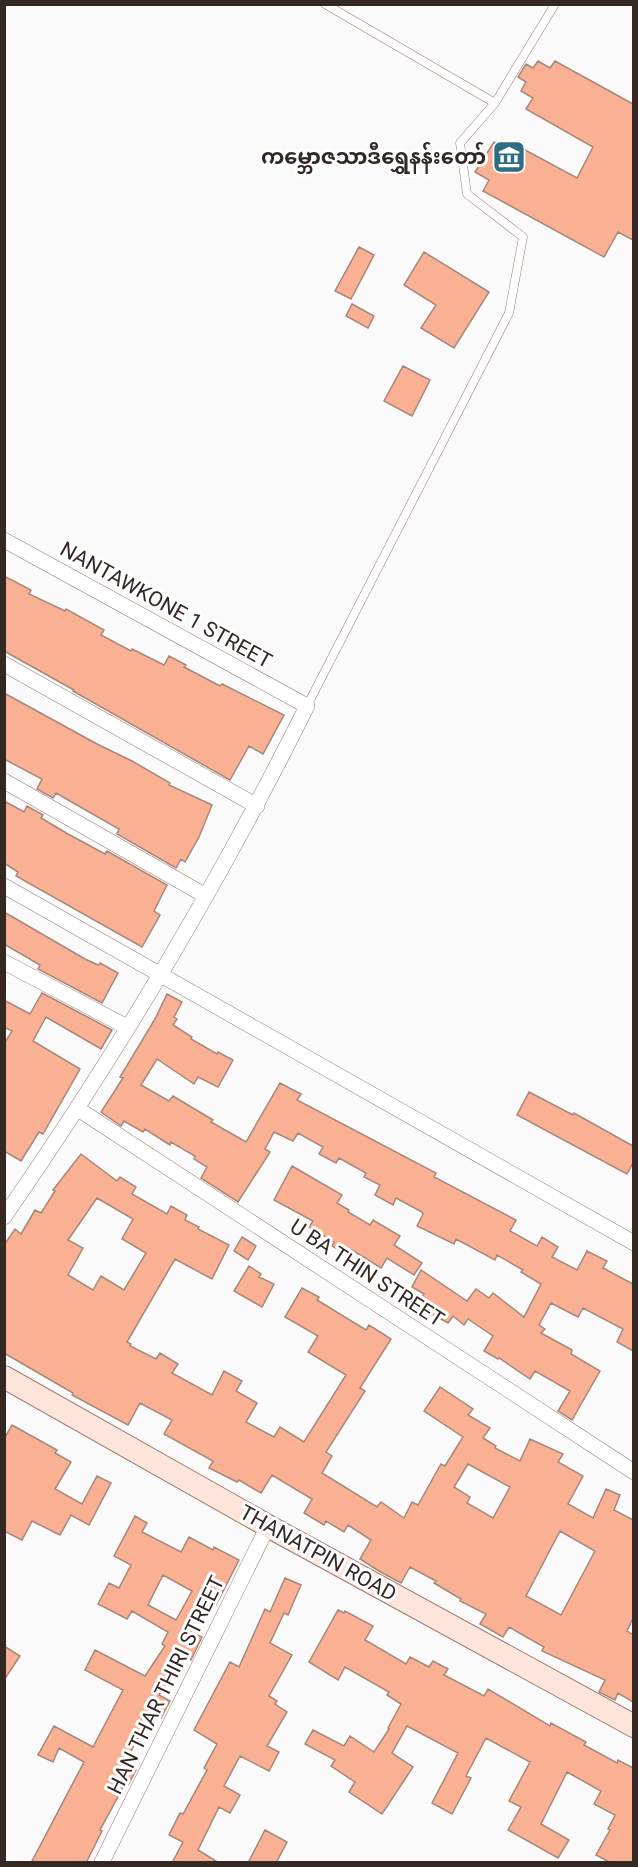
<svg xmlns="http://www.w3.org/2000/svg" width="638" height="1867" font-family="Roboto,'Noto Sans Myanmar',sans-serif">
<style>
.building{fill:#fab092;stroke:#a6877b;stroke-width:1.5;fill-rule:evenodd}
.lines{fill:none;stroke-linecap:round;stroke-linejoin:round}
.service-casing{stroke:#9b7d71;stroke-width:9}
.minor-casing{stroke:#9b7d71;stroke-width:16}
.secondary-casing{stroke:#9b7d71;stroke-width:24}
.service{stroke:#fff;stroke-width:8}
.minor{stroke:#fff;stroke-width:15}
.secondary{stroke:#fee5db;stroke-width:22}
.labels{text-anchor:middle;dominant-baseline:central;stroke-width:6;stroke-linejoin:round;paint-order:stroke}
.poi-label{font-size:21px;font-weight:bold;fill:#342823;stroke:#fff;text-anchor:end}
.street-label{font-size:21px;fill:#342823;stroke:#fff}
</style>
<rect width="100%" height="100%" fill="#fafafa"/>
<path class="building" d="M538,61L550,68L555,61L633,104V240L618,232L604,257L483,191L489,180L475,172L494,142L510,152L514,144L577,178L593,147L526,109L533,98L521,91L526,82L518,77L526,64L533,68Z
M359,247L374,255L351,299L335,291Z
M424,252L489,292L454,348L421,328L436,305L404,285Z
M352,304L374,316L368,328L346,316Z
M403,366L430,380L412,416L384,401Z
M4,576L31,590L29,594L65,611L66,609L104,630L101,635L131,651L132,649L164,665L169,656L186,665L184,667L220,686L222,684L284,715L263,754L249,746L230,780L73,691L74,690L4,651Z
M4,693L97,744L132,761L170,783L169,785L212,805L199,837L185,862L181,859L176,868L117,834L119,829L56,793L53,798L37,789L42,779L4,759Z
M4,801L24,812L27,806L43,815L41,818L68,834L105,854L107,851L167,885L154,911L160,915L142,947L16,876L18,872L4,863Z
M4,912L85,959L98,965L100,963L118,973L102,1003L38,969L40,965L4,944Z
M42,993L112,1030L101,1049L46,1017L33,1041L80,1069L43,1134L39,1132L21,1161L4,1151V1044L12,1031L4,1027V1000L30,1014Z
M167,994L182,1002L174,1017L177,1019L173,1025L192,1037L191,1039L217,1054L218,1052L233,1060L218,1087L198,1077L194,1084L157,1059L141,1085L169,1101L173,1096L213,1120L211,1122L246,1142L280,1083L301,1094L297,1100L436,1173L434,1177L516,1220L510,1231L537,1246L542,1237L558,1247L552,1257L577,1270L587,1251L607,1261L603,1268L633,1284V1351L617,1342L623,1329L583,1308L578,1317L551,1303L539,1325L545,1329L541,1333L572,1350L571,1354L600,1371L572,1420L558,1411L570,1391L535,1371L530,1379L499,1358L498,1359L484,1351L493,1336L468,1319L464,1325L453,1316L448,1323L430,1313L417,1304L424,1294L412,1287L421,1270L467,1301L476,1289L489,1298L493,1293L524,1317L541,1284L521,1272L523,1270L497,1255L495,1260L456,1239L454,1244L417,1226L423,1214L422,1212L396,1198L393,1205L375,1195L380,1185L364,1177L366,1173L339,1158L336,1163L319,1154L323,1147L298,1133L293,1141L274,1132L265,1149L270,1152L238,1202L201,1178L207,1167L194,1159L195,1156L171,1142L170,1145L145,1129L143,1132L124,1121L121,1126L101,1112L123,1078L120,1077L155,1019Z
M529,1092L573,1115L574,1113L633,1146V1163L627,1174L517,1115Z
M81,1154L117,1181L120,1177L136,1187L132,1194L167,1214L171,1206L187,1215L185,1220L199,1227L198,1229L229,1245L212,1279L175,1259L127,1342L131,1344L130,1346L156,1359L160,1353L178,1364L172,1373L212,1395L224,1371L242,1381L236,1391L257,1403L246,1422L274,1437L280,1427L304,1442L346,1375L308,1352L318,1336L285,1317L302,1288L319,1297L317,1300L366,1330L369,1325L391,1339L360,1388L365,1391L326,1452L332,1456L322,1473L377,1507L381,1502L404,1518L412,1502L418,1505L441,1464L445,1466L463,1437L424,1411L440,1387L473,1409L468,1415L490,1428L483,1438L496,1446L495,1448L520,1461L530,1439L563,1454L558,1462L583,1476L568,1504L593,1518L606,1489L620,1495L614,1510L633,1520V1618L627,1631L633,1635V1702L618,1693L615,1700L599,1692L605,1680L542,1651L544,1647L509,1627L503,1637L480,1624L486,1614L460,1601L461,1599L434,1583L436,1581L410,1567L401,1583L379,1571L360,1559L371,1540L348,1525L344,1532L326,1521L324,1525L304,1513L312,1499L272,1475L261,1493L239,1480L237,1482L209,1468L213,1461L164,1434L172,1420L140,1403L128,1425L72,1395L73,1393L4,1353V1245L15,1229L21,1234L35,1210L41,1213L55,1191L53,1190ZM97,1198L133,1219L122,1239L146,1253L124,1290L101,1276L93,1290L68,1275L83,1248L68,1240ZM468,1464L510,1487L493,1518L467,1503L470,1497L454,1487ZM560,1531L595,1551L561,1615L526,1596Z
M292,1166L342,1195L337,1203L349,1210L348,1212L370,1225L373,1220L400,1236L394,1245L422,1263L414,1275L387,1258L381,1268L352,1250L348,1255L332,1246L334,1242L309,1227L313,1221L274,1200Z
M242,1237L256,1246L248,1260L234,1251Z
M249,1266L261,1274L259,1277L274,1284L262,1307L234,1291Z
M12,1425L57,1450L55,1453L71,1462L55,1489L82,1504L97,1476L111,1483L89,1525L71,1515L60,1535L32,1521L22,1540L4,1531V1439Z
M135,1516L147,1523L142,1532L181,1552L189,1537L213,1550L214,1547L239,1560L216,1605L205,1599L187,1630L202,1637L191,1660L184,1656L159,1695L170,1701L161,1718L152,1712L124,1764L136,1770L128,1785L125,1784L100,1830L102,1831L86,1863H31L84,1762L59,1748L53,1762L38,1755L54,1726L93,1747L123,1690L85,1670L95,1650L145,1676L165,1646L162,1644L168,1632L132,1611L127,1619L98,1604L109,1583L119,1588L131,1565L114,1556ZM163,1575L192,1591L176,1620L148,1605Z
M285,1578L301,1585L288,1615L284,1613L270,1643L292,1655L269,1696L277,1701L275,1704L287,1712L267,1746L279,1752L269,1771L240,1756L224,1786L240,1795L230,1813L219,1807L198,1850L219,1863H172L183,1842L169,1835L180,1813L183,1814L207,1770L204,1768L217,1744L194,1730L230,1662L239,1667L265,1609L270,1612Z
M338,1610L344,1613L345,1611L373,1626L365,1640L406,1664L410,1657L429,1667L433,1661L448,1669L444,1675L484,1696L488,1689L550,1726L551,1723L586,1742L584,1745L617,1763L618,1760L633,1768V1863H611L596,1855L610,1830L608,1829L615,1815L594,1804L601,1791L567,1772L541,1824L569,1840L558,1858L508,1830L521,1807L509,1801L530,1762L486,1738L466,1776L471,1778L452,1814L432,1803L458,1753L407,1726L392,1753L413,1767L382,1814L349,1792L355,1782L331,1766L335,1760L305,1744L313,1730L344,1746L350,1736L374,1752L389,1729L388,1728L401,1704L387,1695L389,1692L345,1667L338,1680L309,1662Z
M4,1646L20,1656L4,1680Z
M265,1830L287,1842L276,1863H248Z"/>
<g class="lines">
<g class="service-casing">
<path id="service" d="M325,4L495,103
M307,706L509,313L523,237L467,194L460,143L495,103L555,4"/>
</g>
<g class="minor-casing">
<path id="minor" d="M4,540L307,706C219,883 117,1054 4,1217
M4,664L257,806
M4,781L206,896
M4,886L634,1243
M4,962L127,1027
M78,1109L634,1472
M102,1862L268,1526"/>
</g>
<g class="secondary-casing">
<path id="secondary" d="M4,1377L268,1526L634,1726"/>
</g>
<use href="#service" class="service"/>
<use href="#minor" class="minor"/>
<use href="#secondary" class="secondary"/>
</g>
<defs>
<g id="museum-square" transform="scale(1.725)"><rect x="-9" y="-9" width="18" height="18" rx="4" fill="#2e6d82" stroke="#fff"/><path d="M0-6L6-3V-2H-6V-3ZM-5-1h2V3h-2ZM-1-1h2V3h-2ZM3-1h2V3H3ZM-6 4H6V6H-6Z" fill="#fff"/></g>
</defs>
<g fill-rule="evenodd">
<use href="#museum-square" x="509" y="157"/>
</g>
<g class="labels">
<g class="poi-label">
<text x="486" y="157">ကမ္ဘောဇသာဒီရွှေနန်းတော်</text>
</g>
<g class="street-label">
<text transform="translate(166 605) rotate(29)">NANTAWKONE 1 STREET</text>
<text transform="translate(367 1273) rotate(33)">U BA THIN STREET</text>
<text transform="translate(318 1553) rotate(29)">THANATPIN ROAD</text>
<text transform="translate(166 1685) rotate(-64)">HAN THAR THIRI STREET</text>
</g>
</g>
<rect width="638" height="1867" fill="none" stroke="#342823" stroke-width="12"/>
</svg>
